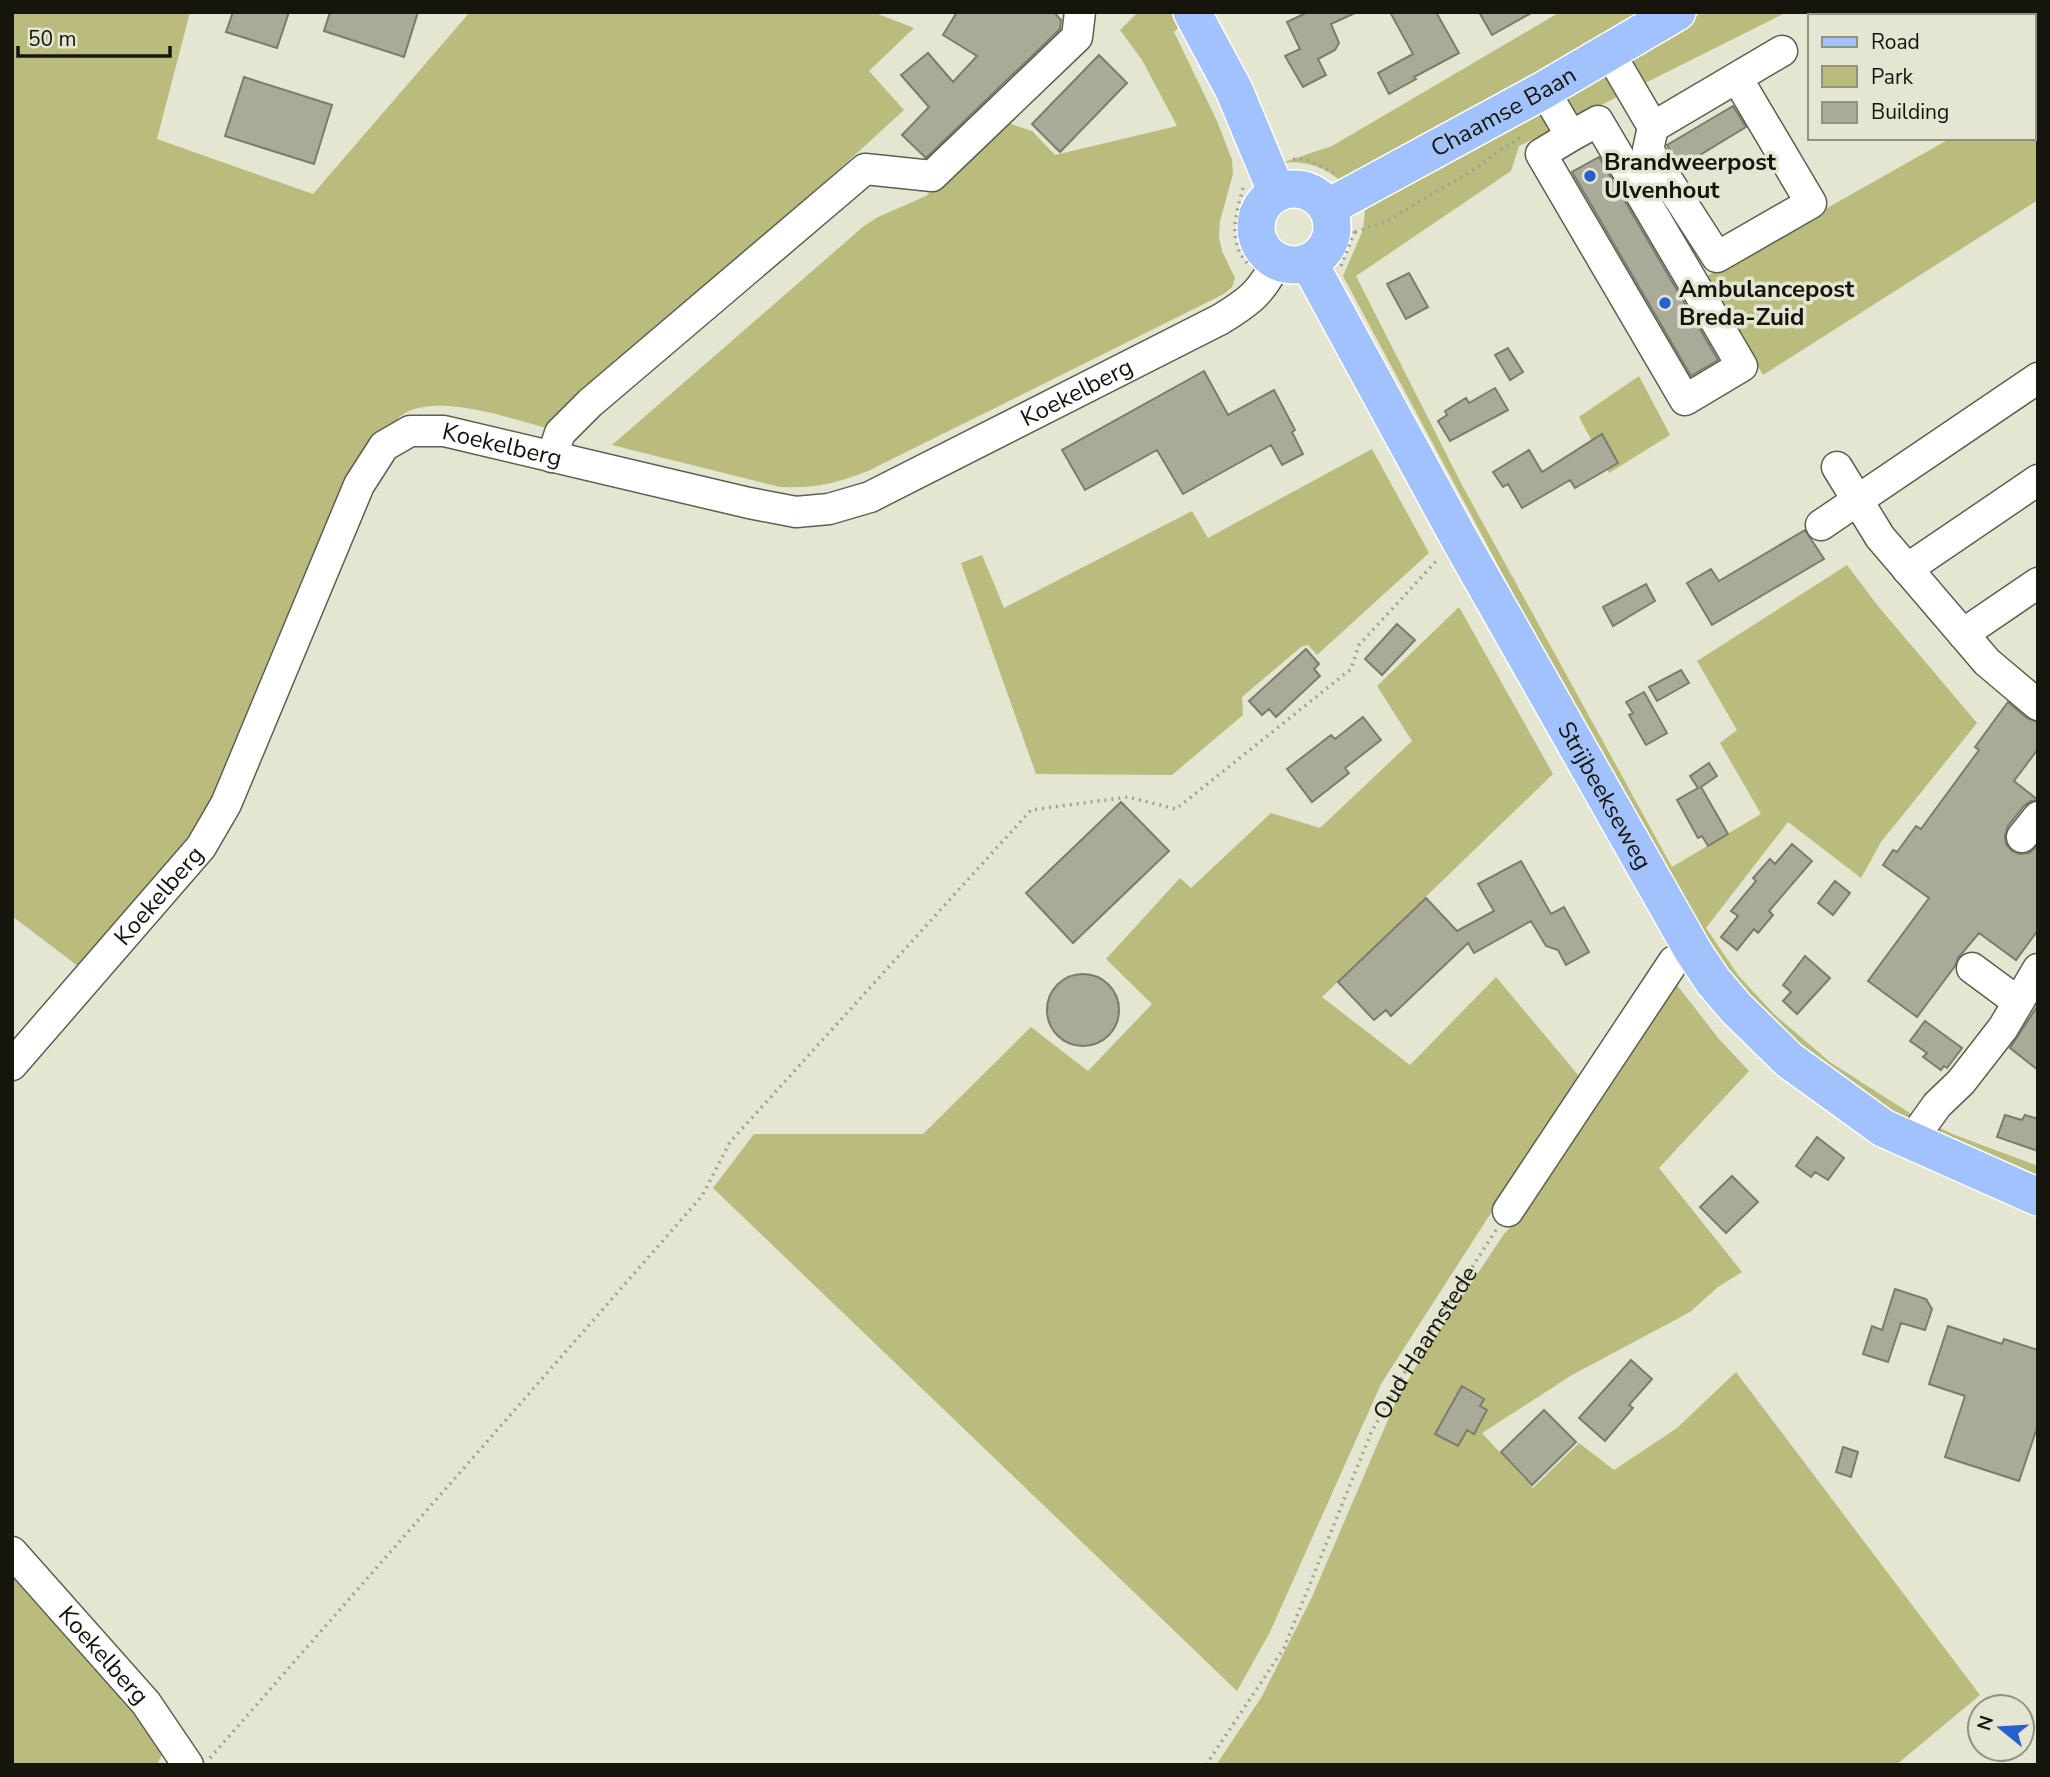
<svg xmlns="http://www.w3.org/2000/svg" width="2050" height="1777" font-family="'Nunito Sans',sans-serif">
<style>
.green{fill:#b9bc7c}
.building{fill:#a9aa97;stroke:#7b7d6a;stroke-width:2}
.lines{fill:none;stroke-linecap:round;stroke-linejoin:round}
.minor-casing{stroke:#5e5f4e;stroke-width:33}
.major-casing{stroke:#fff;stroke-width:40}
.path{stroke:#a0a192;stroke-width:3.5;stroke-dasharray:2 5;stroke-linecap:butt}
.minor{stroke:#fff;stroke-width:30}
.major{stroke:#a1c2fc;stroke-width:37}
.poi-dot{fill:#2562cf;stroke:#e4e6d2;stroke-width:2.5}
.labels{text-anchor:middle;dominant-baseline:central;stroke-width:7;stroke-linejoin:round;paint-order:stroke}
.street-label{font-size:24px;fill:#15150e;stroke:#e4e6d2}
.poi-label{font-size:24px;font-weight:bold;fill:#15150e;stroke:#e4e6d2;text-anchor:start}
</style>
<rect width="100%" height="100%" fill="#e4e6d2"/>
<path class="green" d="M12,12H190L157,139L313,194L470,12H873L914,28L869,71L904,110L554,430C514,420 449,395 409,411C400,415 391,425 384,432L217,805L83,970L12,916Z
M1138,12H1172L1181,25L1174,32L1217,121L1232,160L1233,174L1220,221L1219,237L1222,251L1235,278L1232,287L1224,294L868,471C834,484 817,488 780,487L612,445L864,226L878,217L926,196L1002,121L1032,131L1055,155L1177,126L1142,60L1120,30Z
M1560,12H1651L1341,182C1326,166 1303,160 1281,163L1332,146Z
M1703,12H1787L1519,146L1511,171L1356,276L1462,485L1672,867L1761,814L1720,743L1737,730L1697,661L1847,565L1878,606L1977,723L1881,842L1861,878L1788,822L1706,928L1738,975L1774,1014L1830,1062L1916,1117L1955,1135L2038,1166V1184L1956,1149L1833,1078L1730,986L1581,720L1343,276L1363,230L1365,210L1532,108Z
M1945,12H2038V200L1763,375L1705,277L1951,138H2034V16H1948Z
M1639,376L1670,435L1609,473L1579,417Z
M1372,449L1429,553L1317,655L1308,645L1301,647L1242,697L1243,715L1172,775L1036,774L961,563L982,555L1004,608L1192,511L1208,538Z
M1459,607L1553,774L1322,997L1410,1065L1496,977L1579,1076L1381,1384L1270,1632L1237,1691L713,1188L754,1134H923L1031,1027L1088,1071L1152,1004L1106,959L1180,878L1191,888L1271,813L1320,828L1412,741L1377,686Z
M1673,980L1719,1039L1749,1071L1659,1168L1742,1272L1718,1287L1690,1312L1572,1375L1482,1433L1533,1488L1579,1443L1614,1470L1677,1428L1736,1372L1980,1695L1896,1765H1216L1261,1698L1312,1597L1396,1401L1418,1363L1504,1234L1522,1215Z
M12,1569L135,1708L164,1750L157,1765H12Z"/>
<path class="building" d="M233,12H289L277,48L226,32Z
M330,12H418L404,57L324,31Z
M957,12H1054L1061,20L1060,29L926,158L902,135L929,107L901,75L928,53L953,82L977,56L943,35Z
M1308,12H1357L1331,24L1339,43L1335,50L1318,59L1326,75L1303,87L1285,56L1300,49L1287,22Z
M1390,12H1436L1459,53L1414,77L1416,79L1389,94L1378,73L1413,54Z
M1479,12H1533L1492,35Z
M1099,55L1127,83L1060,152L1032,124Z
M244,77L332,105L314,164L225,136Z
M1733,106L1746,127L1680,167L1667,145Z
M1599,157L1718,360L1691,376L1572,172Z
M1409,273L1428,307L1406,319L1387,284Z
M1508,348L1523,372L1510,380L1495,355Z
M1204,371L1228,415L1274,390L1295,430L1292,432L1303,454L1282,465L1271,445L1183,494L1157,450L1085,490L1062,450Z
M1495,388L1508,410L1450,441L1438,421L1447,415L1445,411L1466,398L1469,403Z
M1602,434L1618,463L1575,488L1570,480L1522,508L1508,484L1503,487L1493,472L1529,450L1542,472Z
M1805,530L1824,559L1712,625L1687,583L1711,569L1719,581Z
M1646,584L1655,601L1613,626L1603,607Z
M1397,624L1415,640L1382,675L1365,659Z
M1306,649L1319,664L1314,669L1320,676L1276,717L1269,709L1262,715L1249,701Z
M1681,670L1689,683L1657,701L1649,687Z
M1644,692L1667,733L1646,745L1629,715L1633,713L1626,702Z
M2008,702L2027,718L2038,722V749L2014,781L2038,800L2031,801L2024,806L2008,826L2005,835L2006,844L2012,851L2019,854L2029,853L2038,845V930L2016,960L1979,933L1958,958L1955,966L1917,1017L1868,981L1929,898L1883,865L1893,850L1897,852L1916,826L1921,829L1979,750L1975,747Z
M1363,717L1381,740L1345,768L1349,773L1312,802L1287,769L1331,735L1335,739Z
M1709,763L1717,776L1701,787L1728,834L1708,846L1702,836L1698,838L1677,800L1698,788L1690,776Z
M1121,802L1169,851L1073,943L1026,893Z
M1792,844L1812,861L1769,911L1773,915L1758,933L1754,929L1737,950L1721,937L1738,916L1731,911L1756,881L1753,878L1770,859L1775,864Z
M1521,861L1551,914L1564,907L1589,952L1566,965L1558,950L1546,946L1531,921L1474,953L1468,943L1391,1016L1386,1010L1374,1020L1338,982L1426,898L1457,931L1494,911L1478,884Z
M1835,881L1850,893L1833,915L1818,903Z
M1805,956L1830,978L1797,1014L1783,1001L1791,992L1783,985Z
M1047 1010a36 36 0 1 1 72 0a36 36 0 1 1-72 0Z
M2038,1005V1070L2010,1048Z
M1925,1021L1962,1048L1947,1068L1944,1066L1941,1070L1923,1057L1927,1053L1910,1041Z
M2005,1115L2022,1120L2025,1115L2038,1119V1151L1997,1137Z
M1817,1137L1844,1158L1828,1180L1815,1172L1811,1177L1796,1166Z
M1732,1176L1758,1202L1726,1233L1700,1207Z
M1895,1289L1926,1299L1932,1309L1925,1330L1901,1323L1888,1362L1863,1354L1872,1326L1882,1330Z
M1948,1326L2002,1344L2004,1339L2038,1350V1425L2019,1481L1945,1457L1965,1396L1929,1384Z
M1631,1360L1652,1379L1629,1405L1633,1408L1605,1441L1579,1418Z
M1462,1386L1484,1399L1480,1406L1487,1410L1474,1434L1467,1430L1458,1446L1435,1434Z
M1544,1410L1576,1442L1532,1485L1501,1452Z
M1843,1447L1858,1452L1851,1477L1836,1472Z"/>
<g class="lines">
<g class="minor-casing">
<g id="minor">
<path d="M1609,52L1653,127L1782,51"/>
<path d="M1544,90L1571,136L1541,154L1685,400L1742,366L1598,121L1571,136"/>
<path d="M1653,127L1648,150L1717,257L1811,203L1737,78"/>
<path d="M552,457L560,433L590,403L865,169L932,176L1077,37L1080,12"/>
<path d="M1837,467L1880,537L1987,662L2038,705"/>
<path d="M1821,525L2038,378"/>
<path d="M1907,569L2038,480"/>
<path d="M1963,634L2038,583"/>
<path d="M2022,837L2038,817"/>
<path d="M1972,968L2018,1002"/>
<path id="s2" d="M12,1065L201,847L226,804L359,485L384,446L410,431H444L749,503L796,512L829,509L870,497L1221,319C1250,301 1261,293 1277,261"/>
<path d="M1912,1140L1937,1105L1961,1082L2003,1028L2038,969"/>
<path d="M1508,1211L1674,961L1693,951"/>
<path id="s3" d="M12,1552L146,1703L188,1765"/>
</g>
</g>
<g class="major-casing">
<g id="major">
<path d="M1192,12L1234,90L1277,193"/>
<circle cx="1294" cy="227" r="38"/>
<path id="s4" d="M1327,208L1544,90L1677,12"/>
<path id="s5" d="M1309,263L1461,542L1693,951L1713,981L1736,1008L1789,1060L1883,1128L2038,1197"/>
</g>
</g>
<g class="path">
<path d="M1293,159H1305L1334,173"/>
<path d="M1243,188C1236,213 1227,242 1248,264"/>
<path d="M1355,232L1387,221L1478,167L1497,152L1520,138"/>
<path d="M1341,266L1355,231"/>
<path d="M210,1758L702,1196L730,1142L1031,810L1128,797L1176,809L1351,669L1359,645L1439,558"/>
<path id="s1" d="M1206,1765L1284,1648L1371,1433L1406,1370L1496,1230"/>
</g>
<use href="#minor" class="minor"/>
<use href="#major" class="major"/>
</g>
<g class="poi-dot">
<circle cx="1590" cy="176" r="7"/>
<circle cx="1665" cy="303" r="7"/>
</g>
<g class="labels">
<g class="street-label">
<text stroke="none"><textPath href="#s4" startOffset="201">Chaamse Baan</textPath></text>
<text stroke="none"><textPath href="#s2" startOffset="1463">Koekelberg</textPath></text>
<text stroke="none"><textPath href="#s2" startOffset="854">Koekelberg</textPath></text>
<text stroke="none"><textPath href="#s5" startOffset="609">Strijbeekseweg</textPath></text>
<text stroke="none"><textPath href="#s2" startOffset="224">Koekelberg</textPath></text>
<text stroke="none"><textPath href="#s1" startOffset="478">Oud Haamstede</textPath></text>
<text stroke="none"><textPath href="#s3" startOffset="138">Koekelberg</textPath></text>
</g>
<g class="poi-label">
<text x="1604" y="162">Brandweerpost<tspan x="1604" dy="28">Ulvenhout</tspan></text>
<text x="1679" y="289">Ambulancepost<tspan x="1679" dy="28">Breda-Zuid</tspan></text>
</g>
</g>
<rect width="2050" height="1777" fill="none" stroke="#15150e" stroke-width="28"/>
<rect x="1808" y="14" width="228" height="126" fill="#e4e6d2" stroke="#919284" stroke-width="2"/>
<rect x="1822" y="37" width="35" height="10" fill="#a1c2fc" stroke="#919284" stroke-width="2"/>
<text x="1871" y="49" font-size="21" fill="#15150e">Road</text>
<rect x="1822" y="66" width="35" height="21" fill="#b9bc7c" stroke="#919284" stroke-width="2"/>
<text x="1871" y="84" font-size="21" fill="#15150e">Park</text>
<rect x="1822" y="102" width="35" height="21" fill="#a9aa97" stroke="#919284" stroke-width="2"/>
<text x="1871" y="119" font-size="21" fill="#15150e">Building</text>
<g transform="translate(2001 1728) rotate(288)"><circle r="33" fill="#e4e6d2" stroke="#919284" stroke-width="2"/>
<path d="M0-5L12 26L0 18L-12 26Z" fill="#2562cf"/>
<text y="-10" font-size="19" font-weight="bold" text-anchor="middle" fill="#15150e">N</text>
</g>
<path d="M18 46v10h152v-10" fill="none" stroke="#15150e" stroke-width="3.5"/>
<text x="28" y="46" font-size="21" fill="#15150e" stroke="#e4e6d2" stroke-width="5" paint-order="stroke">50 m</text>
</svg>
